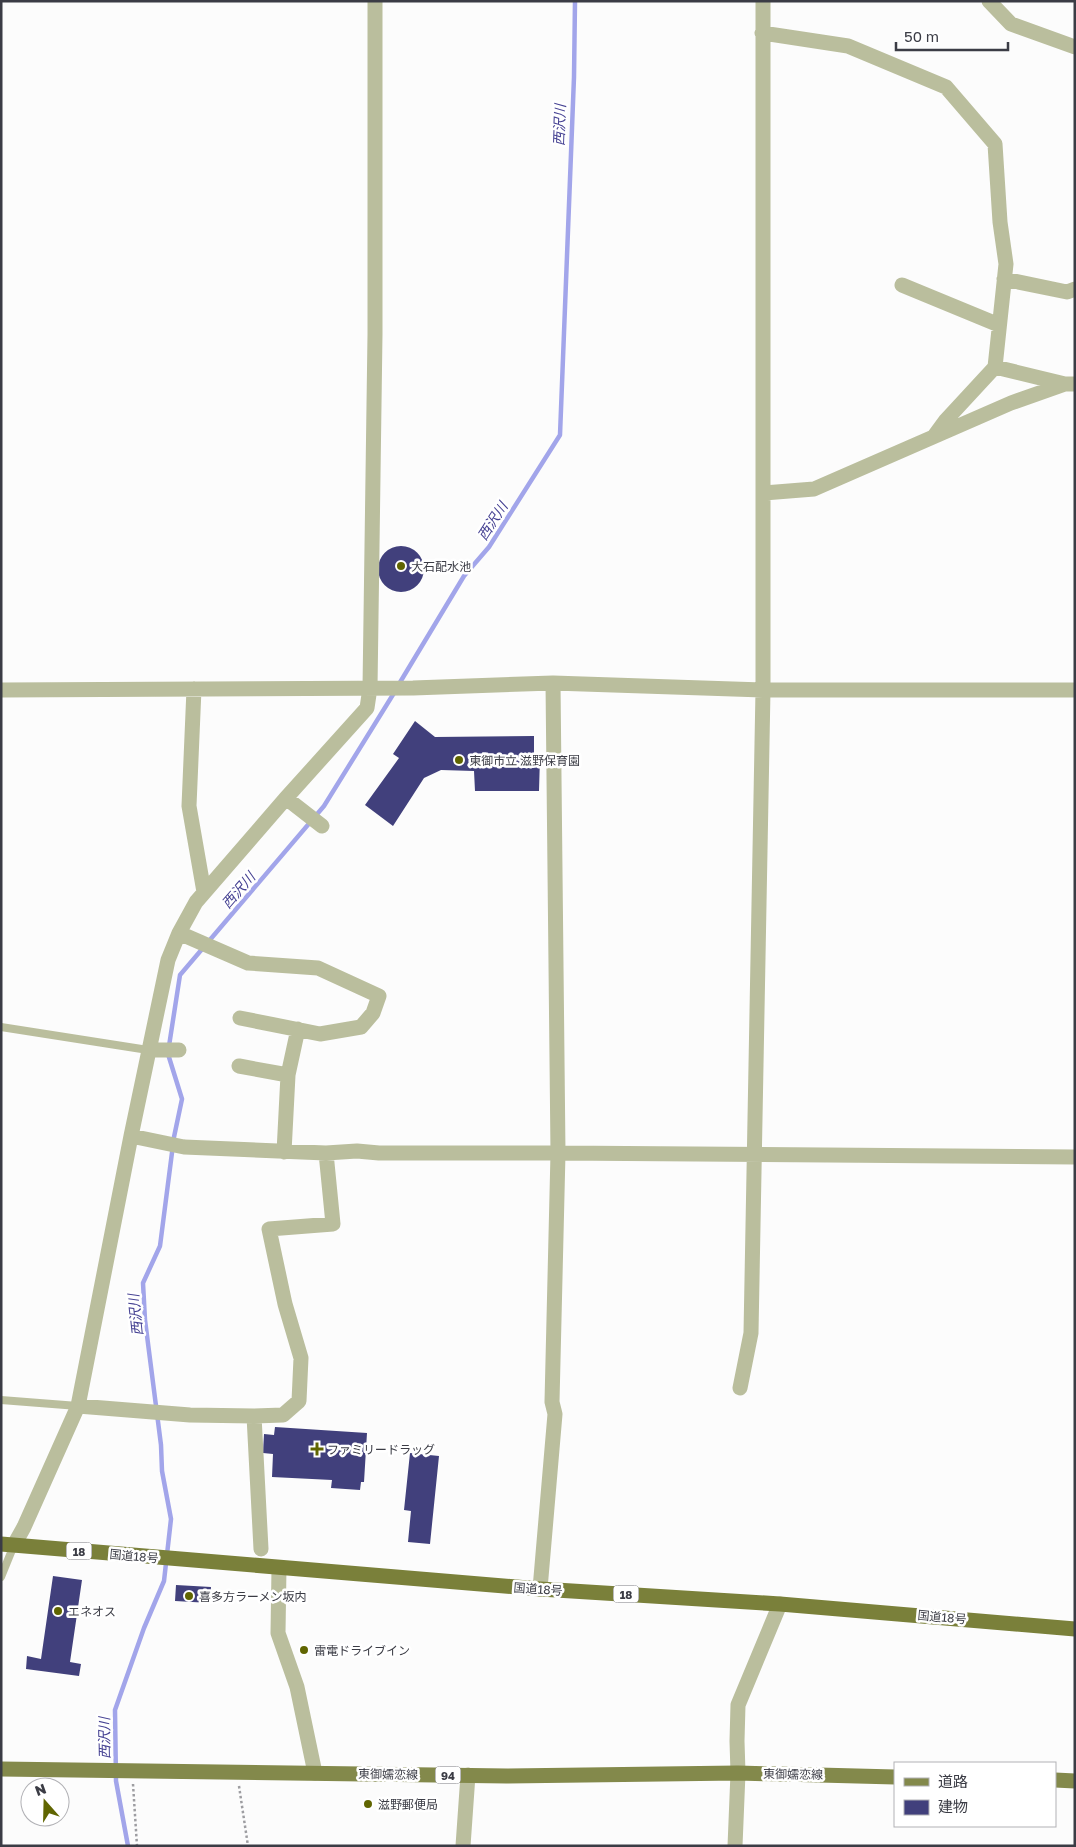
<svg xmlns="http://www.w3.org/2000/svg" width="1076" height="1847" font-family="'Golos Text','Noto Sans JP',sans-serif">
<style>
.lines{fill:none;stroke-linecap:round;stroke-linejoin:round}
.stream{stroke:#a2a5ea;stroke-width:4.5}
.building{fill:#41407c}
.path{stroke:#9d9da1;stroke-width:2.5;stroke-dasharray:2.5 2.5;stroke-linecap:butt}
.service{stroke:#babe9d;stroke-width:8}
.minor{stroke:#babe9d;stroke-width:15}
.primary{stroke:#83894b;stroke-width:15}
.trunk{stroke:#7a803a;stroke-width:15}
.poi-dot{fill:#606501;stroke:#fff;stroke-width:2}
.labels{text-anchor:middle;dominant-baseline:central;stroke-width:5;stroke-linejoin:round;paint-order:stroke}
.shield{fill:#fff;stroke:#76767d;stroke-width:1}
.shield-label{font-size:11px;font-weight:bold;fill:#3b3c45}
.poi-label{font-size:12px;fill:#3b3c45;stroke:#fff;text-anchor:start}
.street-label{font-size:12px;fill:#3b3c45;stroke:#fff}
.water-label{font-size:14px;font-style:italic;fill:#464293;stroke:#fff}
</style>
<rect width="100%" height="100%" fill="#fcfcfc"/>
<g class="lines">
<path class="stream" d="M399,684L464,576L489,547L560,435L574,77L575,1
M169,1046L180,975L324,806L394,693
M128,1846L116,1781L115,1710L144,1628L164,1581L171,1519L162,1471L161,1445L145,1320L143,1283L160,1246L174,1137L182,1099L168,1054"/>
</g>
<path class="building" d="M378 569a23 23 0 1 1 46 0a23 23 0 1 1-46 0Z
M415,721L435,737L534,736V756L540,757L539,791H475L474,771L441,770L424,778L393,826L365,805L399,758L393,754Z
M275,1427L367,1433L364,1482H361L360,1490L331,1488L332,1480L272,1477L273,1454L263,1453L264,1434L274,1435Z
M410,1453L439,1456L430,1544L408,1542L411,1511L404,1510Z
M53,1576L82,1580L70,1662L81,1664L79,1676L26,1669L27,1656L41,1659Z
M176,1585L211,1587L210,1603L175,1601Z"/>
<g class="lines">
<path class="path" d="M133,1784L137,1846
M239,1786L248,1846"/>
<path class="service" d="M1,1027L148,1050
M1,1400L78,1406
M1,1577L14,1545"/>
<path class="minor" d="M989,1L1011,24L1075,47
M762,33L848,46L946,87L995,144L1000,222L1006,264L995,367L946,420L935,435
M1004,279L1067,292L1075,289
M902,285L999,325
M995,367L1065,384
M764,493L814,489L1011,403L1065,384H1075
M194,689L189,806L204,892
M1,690L413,688L553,683L763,690H1075
M286,798L322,826
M179,933L248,963L318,968L379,996L373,1013L361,1027L320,1034L240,1018
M148,1050H179
M239,1066L288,1075
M131,1136L184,1147L326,1153L357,1151L379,1153H558L1075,1157
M284,1152L288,1075L298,1029
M740,1388L751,1333L763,690V1
M78,1406L190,1415L254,1416L283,1415L299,1401L301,1358L285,1304L269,1229L333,1224L326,1153
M254,1416L261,1549
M14,1545L24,1527L78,1406L131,1136L168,960L179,933L196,902L286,798L367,708L370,688L375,334V1
M279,1568L278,1633L297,1687L315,1773
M540,1589L555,1414L552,1402L558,1153L553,683
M463,1846L468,1775
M735,1846L738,1773L737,1741L738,1705L780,1604"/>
<path class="primary" d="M1,1769L507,1776L738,1773L895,1777
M1055,1780L1075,1781"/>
<path class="trunk" d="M1,1544L540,1589L780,1604L1075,1629"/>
</g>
<g class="poi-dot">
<circle cx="401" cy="566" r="5"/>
<circle cx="459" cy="760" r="5"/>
<path d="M314.5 1441.5h5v5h5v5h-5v5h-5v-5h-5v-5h5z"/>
<circle cx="189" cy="1596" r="5"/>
<circle cx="58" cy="1611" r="5"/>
<circle cx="304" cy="1650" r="5"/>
<circle cx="368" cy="1804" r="5"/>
</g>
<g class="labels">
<g class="shield">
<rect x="66.5" y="1542.5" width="25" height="17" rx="4"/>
<rect x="613.5" y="1585.5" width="25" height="17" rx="4"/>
<rect x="435.5" y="1766.5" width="25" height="17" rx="4"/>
</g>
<g class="shield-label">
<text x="79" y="1551">18</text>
<text x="626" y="1594">18</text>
<text x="448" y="1775">94</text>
</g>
<g class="poi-label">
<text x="411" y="566">大石配水池</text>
<text x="469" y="760">東御市立 滋野保育園</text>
<text x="327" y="1449">ファミリードラッグ</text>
<text x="199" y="1596">喜多方ラーメン坂内</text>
<text x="68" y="1611">エネオス</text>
<text x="314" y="1650">雷電ドライブイン</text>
<text x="378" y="1804">滋野郵便局</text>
</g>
<g class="street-label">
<text transform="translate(134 1556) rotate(5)">国道18号</text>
<text transform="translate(538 1589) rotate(4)">国道18号</text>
<text transform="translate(942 1617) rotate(5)">国道18号</text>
<text transform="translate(388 1774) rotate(1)">東御嬬恋線</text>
<text transform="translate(793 1774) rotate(1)">東御嬬恋線</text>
</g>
<g class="water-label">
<text transform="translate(559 125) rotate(-88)">西沢川</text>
<text transform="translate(492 521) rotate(-57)">西沢川</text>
<text transform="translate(238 890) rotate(-49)">西沢川</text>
<text transform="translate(135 1315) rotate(-96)">西沢川</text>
<text transform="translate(104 1738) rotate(-91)">西沢川</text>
</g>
</g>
<rect width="1076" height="1847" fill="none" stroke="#3b3c45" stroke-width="5"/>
<rect x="894" y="1762" width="162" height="65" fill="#ffffff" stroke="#b1b1b5"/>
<rect x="904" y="1778" width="25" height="8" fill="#83894b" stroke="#b1b1b5"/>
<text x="938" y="1787" font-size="15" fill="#3b3c45">道路</text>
<rect x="904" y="1800" width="25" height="15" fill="#41407c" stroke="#b1b1b5"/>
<text x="938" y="1812" font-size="15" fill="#3b3c45">建物</text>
<g transform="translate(45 1802) rotate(340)"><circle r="24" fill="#ffffff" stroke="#b1b1b5"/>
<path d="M0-4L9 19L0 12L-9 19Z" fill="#606501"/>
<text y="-8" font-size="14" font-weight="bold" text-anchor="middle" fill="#3b3c45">N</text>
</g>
<path d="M896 42v8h112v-8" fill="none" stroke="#3b3c45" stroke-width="2.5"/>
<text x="904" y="42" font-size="15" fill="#3b3c45" stroke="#ffffff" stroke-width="4" paint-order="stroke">50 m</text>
</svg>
